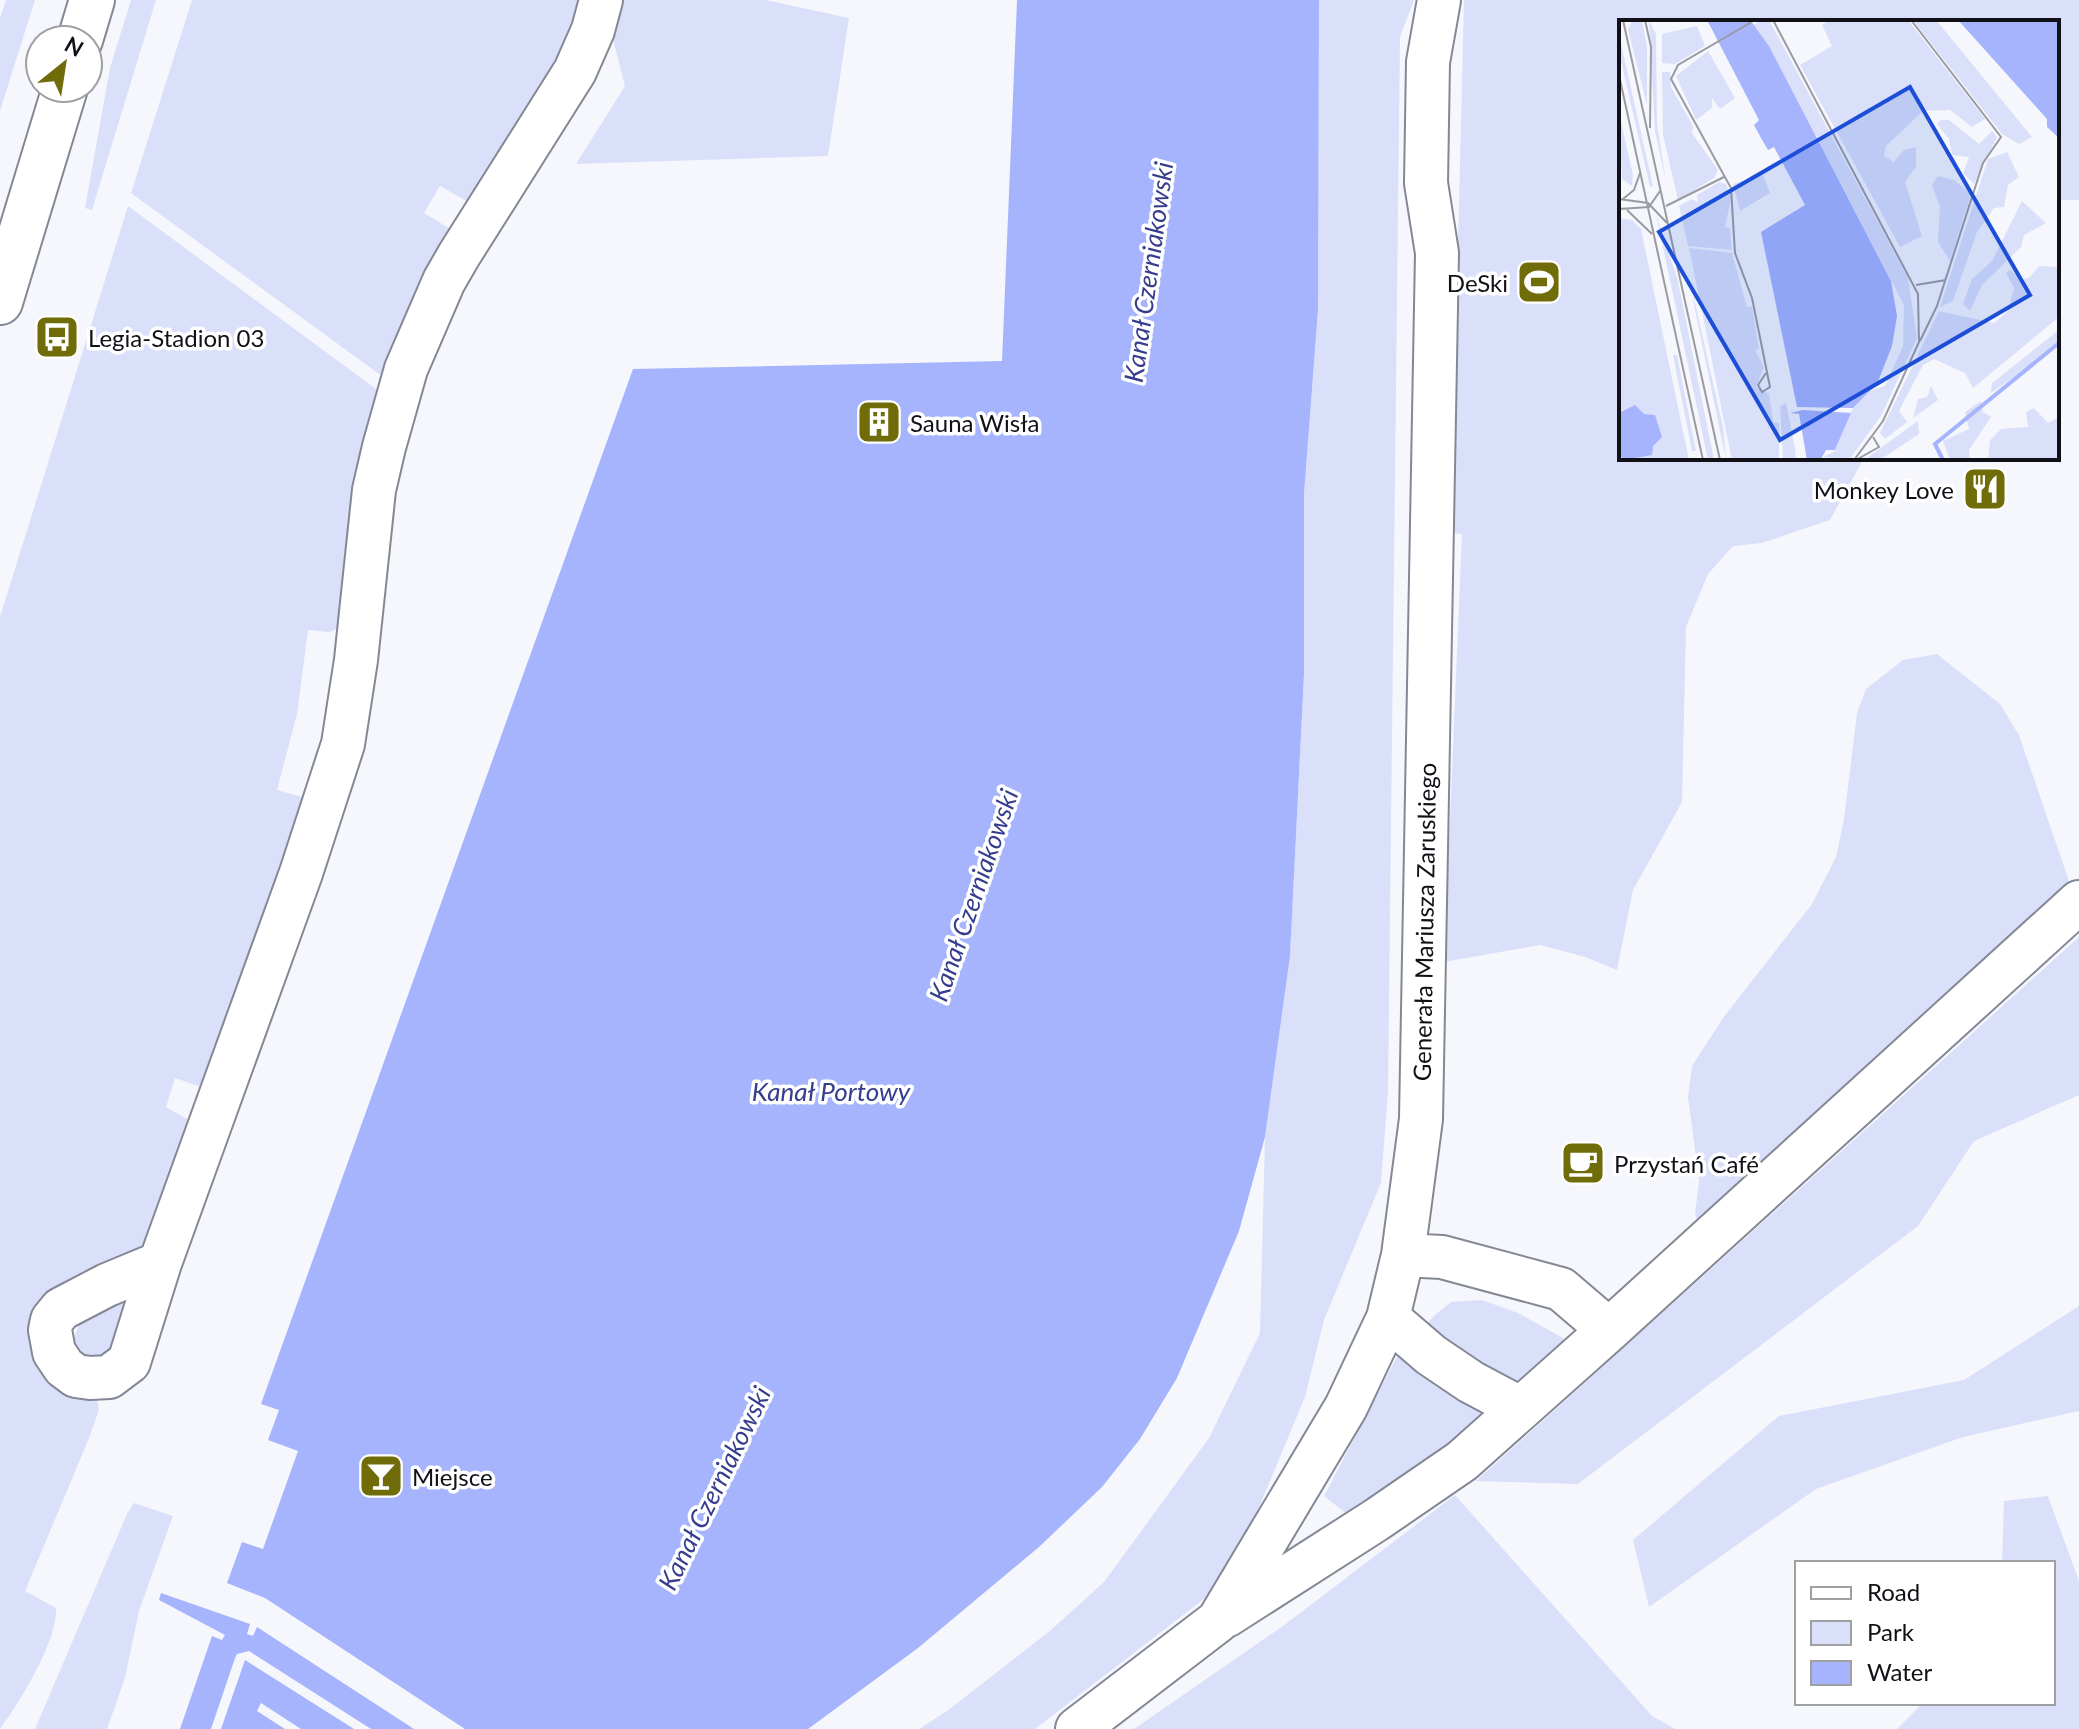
<svg xmlns="http://www.w3.org/2000/svg" width="2079" height="1729" font-family="Lato,sans-serif">
<style>
.green{fill:#dae0fa}
.water{fill:#a5b4fc}
.lines{fill:none;stroke-linecap:round;stroke-linejoin:round}
.minor-casing{stroke:#848894;stroke-width:46}
.major-casing{stroke:#848894;stroke-width:48}
.minor{stroke:#fff;stroke-width:42}
.major{stroke:#fff;stroke-width:44}
.labels{text-anchor:middle;dominant-baseline:central;stroke-width:7;stroke-linejoin:round;paint-order:stroke}
.poi-label{font-size:24px;fill:#101116;stroke:#fff;text-anchor:start}
.street-label{font-size:24px;fill:#101116;stroke:#fff}
.water-label{font-size:26px;font-style:italic;fill:#363d8f;stroke:#fff}
.inset-river{fill:none;stroke:#a5b4fc;stroke-width:4}
.inset-road{fill:none;stroke:#9a9ba1;stroke-width:2}
.view{fill:#1d4ed8;fill-opacity:0.15;stroke:#1d4ed8;stroke-width:4}
.inset-edge{fill:none;stroke:#101116;stroke-width:4}
</style>
<rect width="100%" height="100%" fill="#f6f7fd"/>
<path class="green" d="M6,0H35L0,111V18Z
M131,0H156L92,210L85,208L110,68Z
M192,0H583L564,50L468,202L440,186L424,213L452,230L386,374H379L131,193Z
M623,0H766L849,18L828,156L576,164L625,86L613,39Z
M1319,0H1414L1400,37L1388,1092L1381,1183L1324,1320L1305,1397L1237,1560L1221,1586L1035,1729H919L947,1711L1051,1630L1104,1582L1209,1438L1260,1333L1265,1137L1290,956L1304,674V494L1318,310Z
M1464,0H2079V200H2057V22H1621V458H1864L1830,520L1762,543L1733,546L1708,574L1686,627L1682,802L1633,890L1617,970L1585,957L1540,945L1444,962L1462,534L1451,533Z
M128,206L380,392L340,628L329,632L308,630L297,714L277,790L309,799L204,1088L175,1078L166,1107L194,1123L163,1217L142,1249L49,1305L96,1394L99,1410L89,1438L25,1591L56,1608C58,1641 19,1703 0,1729V617Z
M1937,654L2000,704L2019,735L2071,887L1699,1227L1695,1214L1699,1181L1688,1097L1692,1066L1723,1018L1812,904L1836,857L1844,819L1857,713L1866,689L1903,660Z
M2079,937V1095L1974,1141L1918,1226L1578,1484L1476,1481Z
M1482,1300L1518,1313L1572,1343L1356,1521L1324,1496L1400,1351L1435,1315L1451,1302Z
M122,1302L127,1303C123,1320 117,1366 91,1357C82,1354 77,1347 74,1338L79,1325Z
M2079,1306V1411L1963,1437L1816,1489L1649,1607L1633,1540L1779,1416L1964,1380Z
M1455,1495L1652,1716L1675,1729H1134L1283,1626Z
M2048,1496L2079,1581V1729H1897L1923,1703H2053V1563H2002L2004,1501Z
M134,1503L173,1516L139,1611L125,1678L107,1729H35L127,1514Z"/>
<path class="water" d="M1017,0H1319L1318,310L1304,494V674L1290,956L1265,1137L1239,1231L1177,1378L1140,1439L1102,1487L1039,1547L918,1648L808,1729H465L265,1598L227,1583L242,1542L263,1549L298,1451L268,1440L279,1410L261,1404L633,369L1002,361Z
M161,1593L250,1624L247,1634L253,1636L257,1627L414,1729H371L249,1651L237,1654L235,1658L211,1729H180L212,1636L222,1640L225,1635L159,1600Z
M245,1660L354,1729H301L261,1703L257,1711L285,1729H221Z"/>
<g class="lines">
<g class="minor-casing">
<path id="minor" d="M1403,1255L1442,1257L1561,1289L1609,1330
M160,1263L107,1285L61,1309L52,1320L50,1330L54,1352L64,1367L76,1376L90,1378L109,1377L129,1362L160,1263L301,873L343,744L356,660L374,490L384,447L406,369L444,281L459,255L575,71L593,30L601,0
M1388,1318L1431,1355L1471,1382L1520,1408
M1226,1616L1376,1520L1462,1461L1609,1330L2079,902
M1077,1729L1218,1621L1346,1407L1388,1318L1403,1255L1421,1119L1437,253L1426,183L1428,62L1439,0"/>
</g>
<g class="major-casing">
<path id="major" d="M80,40L92,0
M0,302L65,88"/>
</g>
<use href="#minor" class="minor"/>
<use href="#major" class="major"/>
</g>
<defs>
<g id="stadium-square" transform="scale(2.3)"><rect x="-9" y="-9" width="18" height="18" rx="4" fill="#716c0a" stroke="#fff"/><path d="M0-5a6.5 5 0 1 0 0 10a6.5 5 0 1 0 0-10ZM-3.5-1.8h7v3.6h-7Z" fill="#fff"/></g>
<g id="bus-square" transform="scale(2.3)"><rect x="-9" y="-9" width="18" height="18" rx="4" fill="#716c0a" stroke="#fff"/><path d="M-5-6H5V4H4V6H2V4H-2V6H-4V4H-5ZM-3.5-4V0h7V-4ZM-3.5 1.2v1.5H-2V1.2ZM2 1.2v1.5H3.5V1.2Z" fill="#fff"/></g>
<g id="building-square" transform="scale(2.3)"><rect x="-9" y="-9" width="18" height="18" rx="4" fill="#716c0a" stroke="#fff"/><path d="M-4-6H4V6H1V3H-1V6H-4ZM-2.5-4.3h1.7v1.8h-1.7ZM.8-4.3h1.7v1.8H.8ZM-2.5-1h1.7V.8h-1.7ZM.8-1h1.7V.8H.8Z" fill="#fff"/></g>
<g id="restaurant-square" transform="scale(2.3)"><rect x="-9" y="-9" width="18" height="18" rx="4" fill="#716c0a" stroke="#fff"/><path d="M-5-6h1v4h1v-4h1v4h1v-4h1v5L-1.5 .5V6h-2V.5L-5-1ZM5-6V6H3V1.5H1.5Q1.5-4 5-6Z" fill="#fff"/></g>
<g id="cafe-square" transform="scale(2.3)"><rect x="-9" y="-9" width="18" height="18" rx="4" fill="#716c0a" stroke="#fff"/><path d="M-5.5-4.5H6V0H3Q3 3.5 0 3.5H-2.5Q-5.5 3.5-5.5 0ZM3-3.2v2h1.7v-2ZM-6 4.5H4V6H-6Z" fill="#fff"/></g>
<g id="bar-square" transform="scale(2.3)"><rect x="-9" y="-9" width="18" height="18" rx="4" fill="#716c0a" stroke="#fff"/><path d="M-6-5H6L.8 .8V4.5H3.5V6h-7V4.5H-.8V.8Z" fill="#fff"/></g>
</defs>
<g fill-rule="evenodd">
<use href="#stadium-square" x="1539" y="282"/>
<use href="#bus-square" x="57" y="337"/>
<use href="#building-square" x="879" y="422"/>
<use href="#restaurant-square" x="1985" y="489"/>
<use href="#cafe-square" x="1583" y="1163"/>
<use href="#bar-square" x="381" y="1476"/>
</g>
<g class="labels">
<g class="poi-label">
<text x="1508" y="282" text-anchor="end">DeSki</text>
<text x="88" y="337">Legia-Stadion 03</text>
<text x="910" y="422">Sauna Wisła</text>
<text x="1954" y="489" text-anchor="end">Monkey Love</text>
<text x="1614" y="1163">Przystań Café</text>
<text x="412" y="1476">Miejsce</text>
</g>
<g class="street-label">
<text transform="translate(1424 922) rotate(-89)">Generała Mariusza Zaruskiego</text>
</g>
<g class="water-label">
<text transform="translate(1148 272) rotate(-82)">Kanał Czerniakowski</text>
<text transform="translate(973 895) rotate(-71)">Kanał Czerniakowski</text>
<text x="831" y="1091">Kanał Portowy</text>
<text transform="translate(714 1488) rotate(-64)">Kanał Czerniakowski</text>
</g>
</g>
<g transform="translate(1619 20)">
<rect width="440" height="440" fill="#f6f7fd"/>
<path d="M14,0H23L28,27V85L9,9ZM30,0L37,14L38,103L47,162L36,111ZM142,0H150L156,11L289,258L298,318L262,396L230,440L204,437L216,431L234,388L253,370L266,366L284,326L285,285L150,26L134,5ZM211,0H289L366,99L353,107L331,90L304,91L267,126L265,136L275,142L285,130L297,127V147L286,162L303,216L281,227L181,45L213,26L203,5ZM294,0H317L413,117L400,124L383,114ZM78,6L86,26L56,44L43,43V14ZM0,15L34,166L31,167L0,32ZM89,31L116,78L101,89L93,78V88L77,100L57,56ZM43,52H51L52,67L74,106L73,113L99,150L95,158L59,180L44,115ZM0,93L14,155L13,166L3,159ZM322,100H330L360,124L373,111L378,117L355,164L344,153L350,137L333,135L330,119L318,104ZM388,132L400,157L389,165L385,187L375,188L358,212L334,281L321,287L369,139ZM144,155L151,173L121,191L114,164ZM319,156L335,160L352,174L331,241L319,222L321,187L313,165ZM100,162L107,164L112,178L106,207L111,208L113,230L69,226L60,186L73,179L79,182L78,175ZM403,181L427,203L405,215L402,227L363,265L351,291L344,284L353,259L373,241ZM37,194L59,261L95,440H89ZM0,198L13,200L22,209L70,440H0ZM70,228L113,233L128,287H133L140,329L136,330L145,347L137,367L150,374L154,402L160,403V440H113ZM420,246L440,247V297L354,368L346,353L315,339L304,345L280,391L288,402L266,419L261,413L320,291L375,303L389,291L395,268L387,253L391,250L403,259L410,258ZM73,269L104,407L107,440L75,285ZM440,310V325L372,373L373,363ZM54,335H58L77,431H73ZM312,366L319,380L294,398L299,379L308,377ZM362,381L364,392L372,397L350,430L351,440H331L324,421L350,409L346,392ZM167,383L176,428L177,440L164,439L161,386ZM415,388L429,403L440,397V440H369L371,420L382,409L409,407L407,392ZM299,401L300,414L261,440H245Z" fill="#dae0fa"/>
<path d="M88,0H131L150,26L272,261L278,296L273,326L258,364L234,388L178,387L142,212L186,185L155,127L149,130L142,118L135,105L140,100ZM339,0H440V118L428,107V99ZM16,385L25,394L36,395L43,417L34,426L33,435L5,440L0,434V393ZM184,390L232,393L216,430H207L202,439L188,440L180,394L171,393Z" fill="#a5b4fc"/>
<path class="inset-river" d="M324,440L316,424L440,323"/>
<path class="inset-road" d="M4,0L101,440M26,0L32,27L31,108M136,0L59,45L52,59L112,168L116,233L133,278L151,367L143,372L139,365L147,353M154,0L299,274L300,322L264,401L235,440M292,0L382,117L364,143L318,286L301,321M0,55L84,440M0,179L29,183L48,203M4,179L15,170L21,153M47,186L105,157M0,189L30,187L41,171M8,190L33,214M297,265L327,260M237,440L260,427L254,417"/>
<path class="view" d="M291,67L411,275L161,420L40,212Z"/>
<rect width="440" height="440" class="inset-edge"/>
</g>
<rect x="1795" y="1561" width="260" height="144" fill="#ffffff" stroke="#9fa0a2" stroke-width="2"/>
<rect x="1811" y="1587" width="40" height="12" fill="#ffffff" stroke="#9fa0a2" stroke-width="2"/>
<text x="1867" y="1601" font-size="24" fill="#101116">Road</text>
<rect x="1811" y="1621" width="40" height="24" fill="#dae0fa" stroke="#9fa0a2" stroke-width="2"/>
<text x="1867" y="1641" font-size="24" fill="#101116">Park</text>
<rect x="1811" y="1661" width="40" height="24" fill="#a5b4fc" stroke="#9fa0a2" stroke-width="2"/>
<text x="1867" y="1681" font-size="24" fill="#101116">Water</text>
<g transform="translate(64 64) rotate(30)"><circle r="38" fill="#ffffff" stroke="#9fa0a2" stroke-width="2"/>
<path d="M0-6L14 30L0 20L-14 30Z" fill="#716c0a"/>
<text y="-12" font-size="22" font-weight="bold" text-anchor="middle" fill="#101116">N</text>
</g>
</svg>
